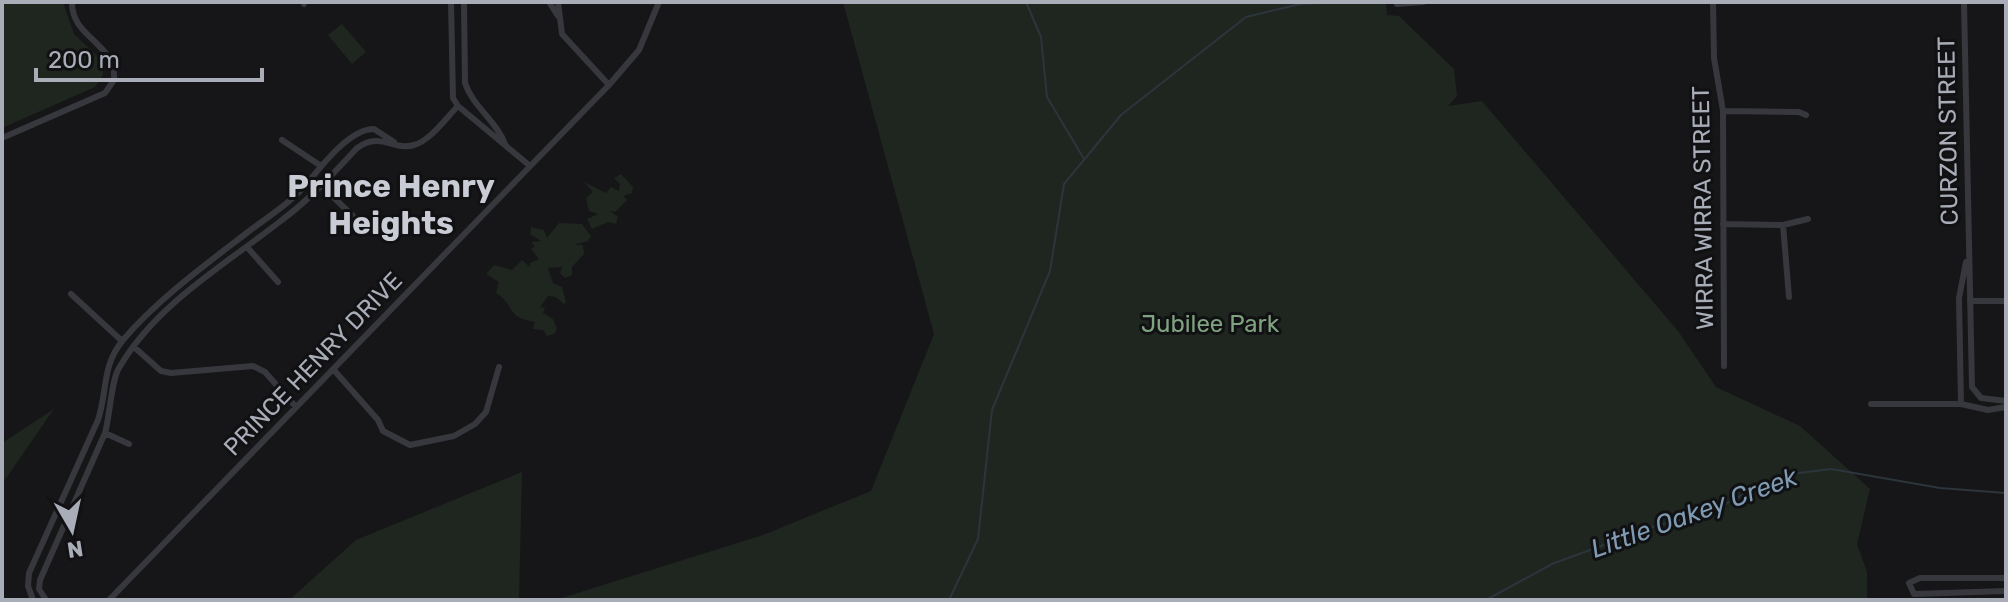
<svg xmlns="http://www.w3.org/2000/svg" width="2008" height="602" font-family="Rubik,sans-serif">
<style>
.green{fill:#1e261f}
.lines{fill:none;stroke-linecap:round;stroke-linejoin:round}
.stream{stroke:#2c353c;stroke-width:2}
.street{stroke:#37383d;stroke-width:6}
.labels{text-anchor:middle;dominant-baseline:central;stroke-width:6;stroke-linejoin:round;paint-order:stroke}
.street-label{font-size:24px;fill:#a8adb8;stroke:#111113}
.park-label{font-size:24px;fill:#7fa381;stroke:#111113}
.water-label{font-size:26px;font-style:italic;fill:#7f9bb3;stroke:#111113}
.district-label{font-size:32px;font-weight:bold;fill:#c9ccd4;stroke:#111113}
</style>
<rect width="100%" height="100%" fill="#161618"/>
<path class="green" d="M2,2H63L74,34L102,60L103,75L95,87L2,128Z
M843,2H1386L1387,15L1399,16L1454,69L1457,96L1448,106L1482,101L1678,331L1716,387L1800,426L1870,489L1857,544L1867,572V600H555L763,535L871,491L934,334Z
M342,24L366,52L352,64L328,35Z
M621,174L633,187L632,193L623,196L627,200L615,212L610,211L618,217L616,224L608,222L592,229L587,219L598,214L589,211L586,198L593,192L584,182L606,193L611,187L619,191L620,184L614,178Z
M559,223L582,224L591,236L588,241L574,245H583L584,254L572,267V275L565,278L560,273L562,267L548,268L553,283L562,287L566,302L564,304L556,297L548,296L540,307L545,308L543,313L553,319L557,329L554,334L547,336L543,330L533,329L535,322C504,317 516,305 496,293L499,282L486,274L494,265L512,270L522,260L530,267V263L539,259L531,249L535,246L531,242L541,241L530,234L531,227L544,230L547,238Z
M54,409L2,484V443Z
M522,472L519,600H289L356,540Z"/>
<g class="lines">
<path class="stream" d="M1026,2L1041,37L1047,97L1084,159
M949,600L978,539L992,410L1050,271L1064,184L1121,115L1246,17L1300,4L1343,2
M1486,600L1552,564L1658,525L1707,514L1757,487L1791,474L1831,469L1940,488L2006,493"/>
<path class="street" d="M451,2L453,98L458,106L530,166
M464,2L465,83C473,107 496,120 505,144
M549,2L558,16
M558,2L562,34L609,85
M1713,2L1714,58L1723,111L1724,366
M1964,2L1972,387L1981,398L2006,401
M304,4L305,2
M1397,4L1423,2
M1723,111L1799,112L1806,115
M2,138L105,93L114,80C117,43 71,38 72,2
M282,140L321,166
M322,186L357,220
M1723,224L1783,225L1808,219
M1783,225L1789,297
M247,247L278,282
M71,294L122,341
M1970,301H2006
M134,347L161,371L171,373L253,366L265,372L296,407
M333,369L378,420L383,431L410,445L454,436L475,424L486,412L499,367
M1871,404H1961L1988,410L2006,407
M1961,404L1959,298L1966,262
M105,433L129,444
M2006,578H1920L1909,583L1914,594L2006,591
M33,600L28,586L29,573L98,420C108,390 101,367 123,340C158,299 205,265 248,232C269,216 292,202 309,181C323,164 350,129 374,129L394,142
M46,600L39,589L40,580L105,433C110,416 111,381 119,368C156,304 226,264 282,220C310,199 334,173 357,148C381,131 393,151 414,145C430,141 446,118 458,106
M109,600L609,85L639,50L659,2"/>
</g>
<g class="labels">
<g class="street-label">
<text transform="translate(1948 131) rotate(-91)">CURZON STREET</text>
<text transform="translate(1703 208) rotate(-91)">WIRRA WIRRA STREET</text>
<text transform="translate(313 364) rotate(-46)">PRINCE HENRY DRIVE</text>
</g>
<g class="park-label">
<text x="1210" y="324">Jubilee Park</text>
</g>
<g class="water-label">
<text transform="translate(1694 513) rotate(-20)">Little Oakey Creek</text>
</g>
<g class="district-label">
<text x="391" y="186">Prince Henry<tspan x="391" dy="37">Heights</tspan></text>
</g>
</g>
<rect width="2008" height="602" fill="none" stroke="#a8adb8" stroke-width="8"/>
<g transform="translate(72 530) rotate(171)" stroke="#111113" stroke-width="6" paint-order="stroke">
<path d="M0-6L14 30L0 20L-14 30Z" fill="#a8adb8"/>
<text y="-12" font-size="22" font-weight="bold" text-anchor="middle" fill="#a8adb8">N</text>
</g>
<path d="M36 68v12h226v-12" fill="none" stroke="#a8adb8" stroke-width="4"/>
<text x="48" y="68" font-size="24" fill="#a8adb8" stroke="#111113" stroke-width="6" paint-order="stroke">200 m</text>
</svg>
